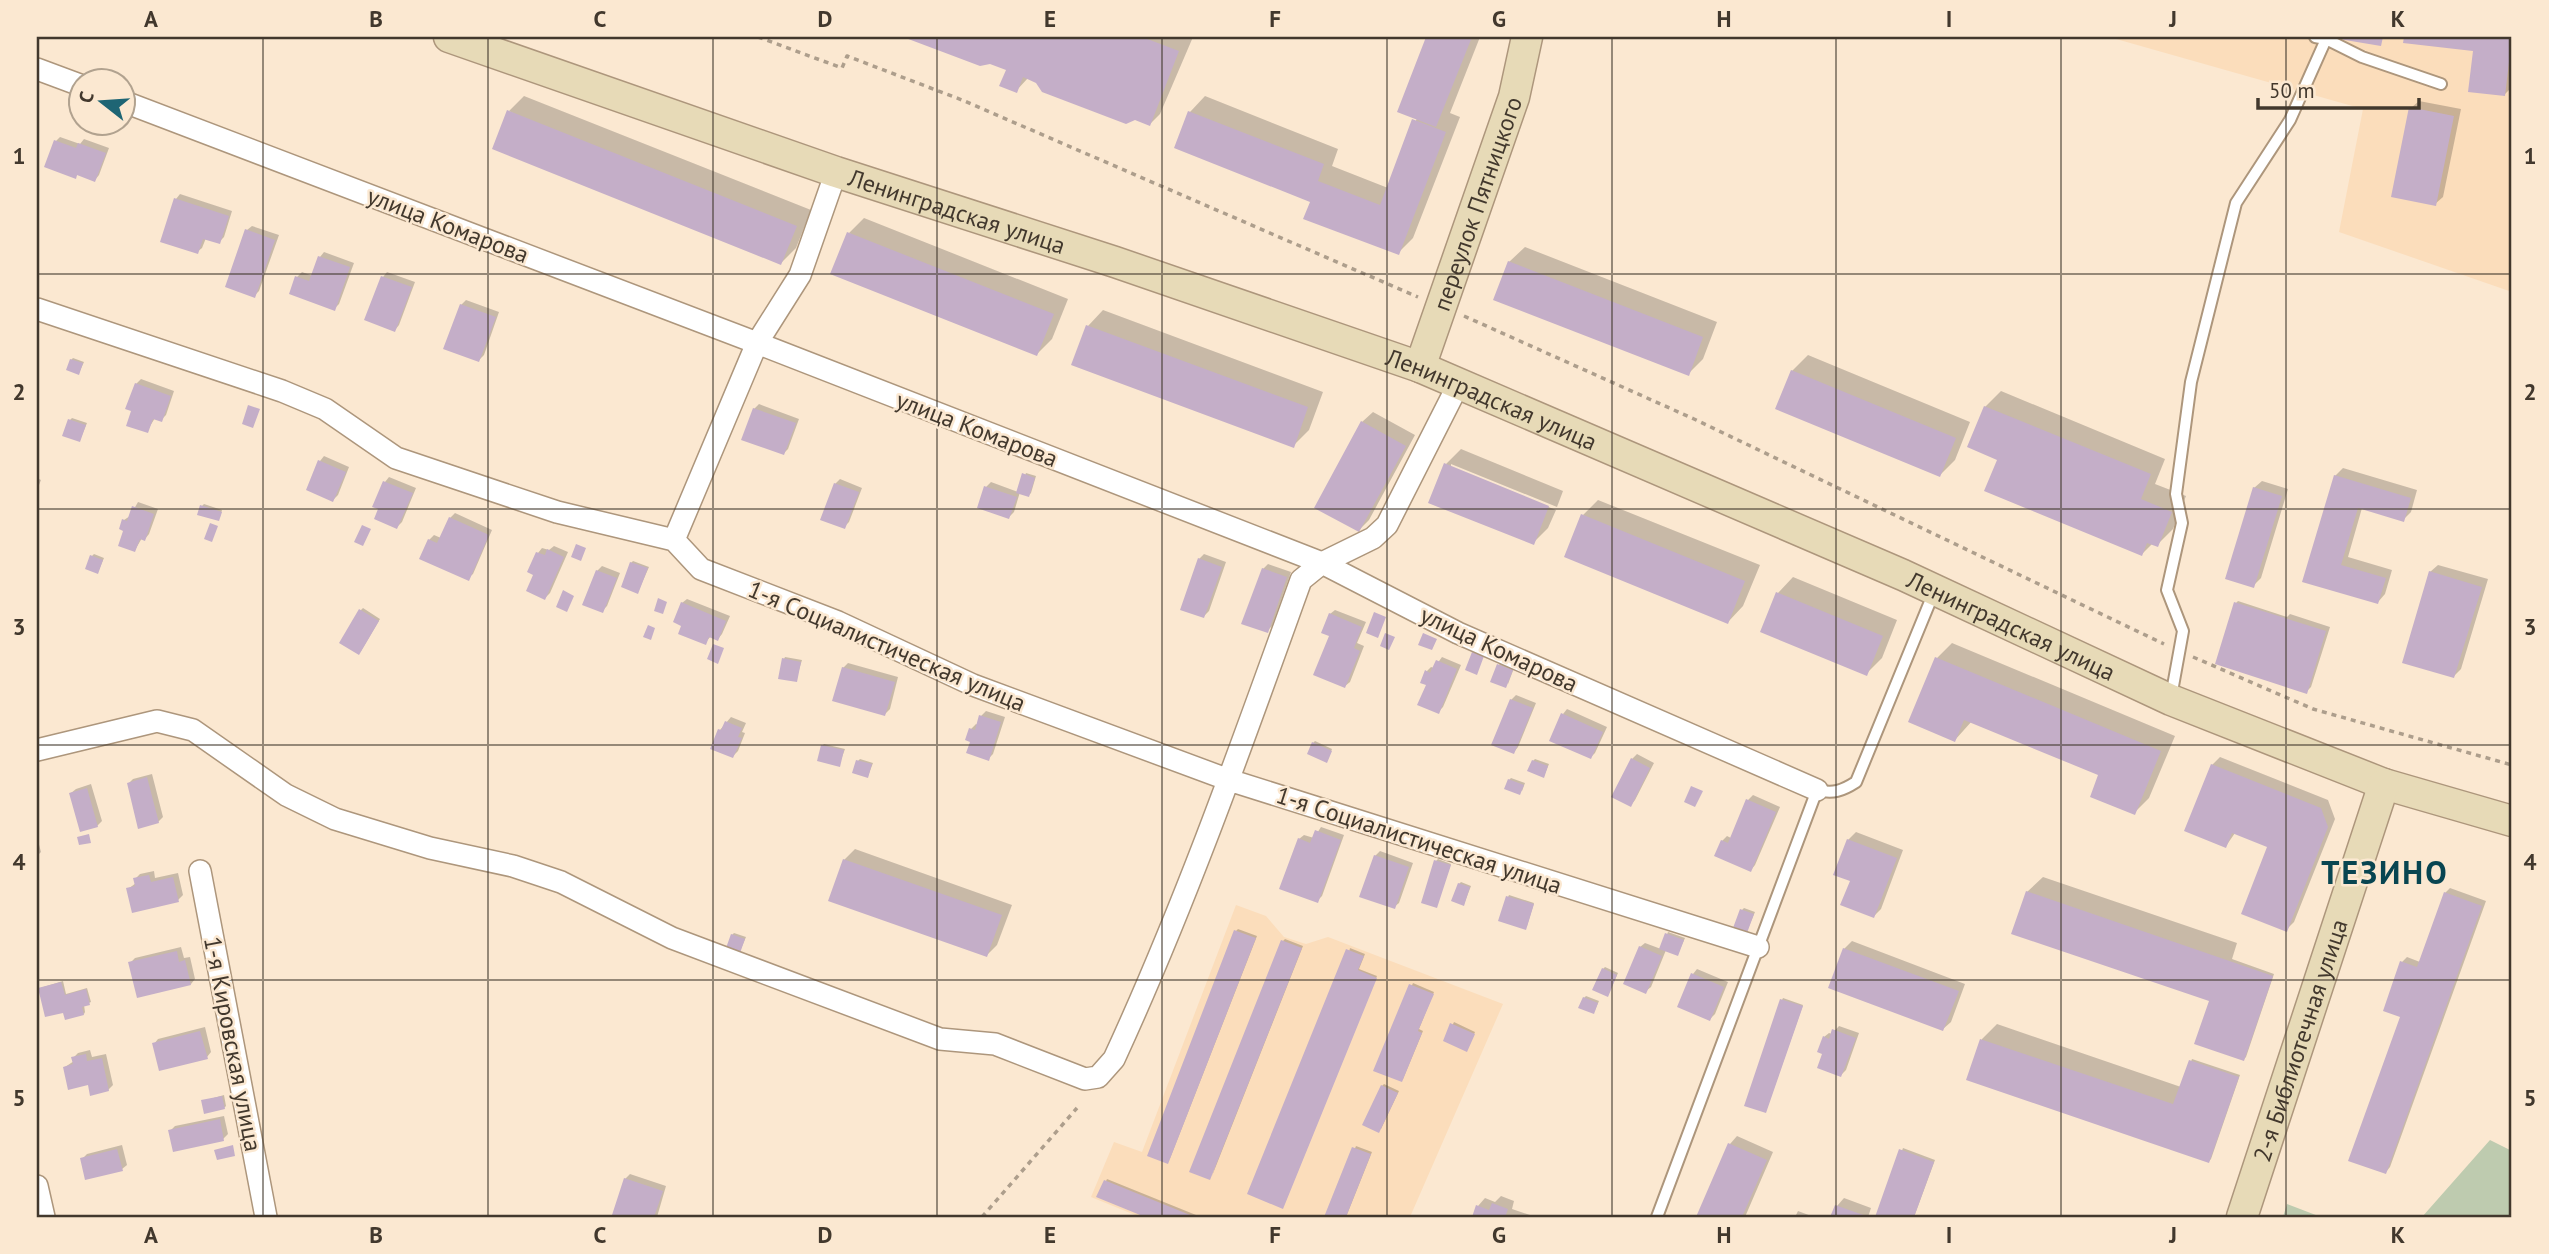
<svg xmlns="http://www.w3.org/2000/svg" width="2549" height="1254" font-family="'PT Sans',sans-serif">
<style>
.built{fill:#fbddbb}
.green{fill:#becbaf}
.shadow{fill:#0003}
.building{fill:#c4aec8}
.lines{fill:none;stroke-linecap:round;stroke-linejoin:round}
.lane-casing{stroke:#ad967c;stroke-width:14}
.street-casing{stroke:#ad967c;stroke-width:24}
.secondary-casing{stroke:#ad967c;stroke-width:33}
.path{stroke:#ad9e8c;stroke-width:3.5;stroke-dasharray:5 5;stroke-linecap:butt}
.lane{stroke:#fff;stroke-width:10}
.street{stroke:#fff;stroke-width:21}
.secondary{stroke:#e7dab7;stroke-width:30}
.grid{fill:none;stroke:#42382d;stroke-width:2;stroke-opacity:0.55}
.labels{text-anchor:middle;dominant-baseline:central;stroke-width:5;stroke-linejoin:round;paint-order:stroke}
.street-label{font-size:24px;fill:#42382d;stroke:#fbe8d1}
.district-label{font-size:32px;font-weight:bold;letter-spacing:2px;fill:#084551;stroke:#fbe8d1}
.neatline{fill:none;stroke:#42382d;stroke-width:2.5}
.grid-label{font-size:23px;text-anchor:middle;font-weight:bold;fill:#42382d}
</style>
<rect width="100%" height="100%" fill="#fbe8d1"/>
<path class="built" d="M2109,37H2512V292L2339,232L2363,109Z
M1236,905L1266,916L1284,937L1306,944L1328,937L1503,1004L1410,1217H1140L1091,1197L1114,1142L1142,1152Z"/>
<path class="green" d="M2490,1140L2512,1151V1217H2422Z
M2287,1204L2321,1217H2283Z"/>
<path class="shadow" d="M907,37H1193L1160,114L1150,124L1028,78L1016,91L1008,69L990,62L980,64Z
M1428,37H1480L1450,113L1460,117L1413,238L1398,253L1312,201L1176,147L1190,112L1205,96L1338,149L1332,166L1388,188L1417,118L1399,111Z
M2406,37H2512V87L2505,94L2475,49L2405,41Z
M524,96L811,210L796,248L781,263L509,111Z
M2419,101L2461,109L2443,197L2435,204L2411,108Z
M60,137L80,144L84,139L109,148L99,175L95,180L78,174L75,177L56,141Z
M180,194L232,211L224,237L219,242L206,238L202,248L197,252L176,199Z
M864,218L1068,299L1052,339L1037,354L849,233Z
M252,226L279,235L259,291L254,296L247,230Z
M1525,247L1717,322L1703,359L1688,374L1509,262Z
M324,252L354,263L339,304L334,309L297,277L302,272L313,276L320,257Z
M387,272L415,282L399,325L395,330L367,319L383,277Z
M466,300L499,312L484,355L479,360L461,305Z
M1103,310L1323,392L1309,430L1293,446L1088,326Z
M1808,355L1970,422L1955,460L1940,475L1792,371Z
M73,358L84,362L79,373L71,360Z
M141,379L174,391L166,415L161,420L155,418L147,431L134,410L136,384Z
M2001,391L2165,459L2155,484L2186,496L2173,529L2157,545L2153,543L2142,554L1999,459L1969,446L1985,407Z
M759,404L799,419L788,449L784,453L754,409Z
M1373,412L1415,435L1369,520L1359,530L1362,422Z
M72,418L87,423L80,440L70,420Z
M1461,449L1563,491L1557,507L1451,464V468L1556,510L1548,528L1533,543L1446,464Z
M324,456L349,467L338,495L333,500L320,461Z
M2343,468L2417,490L2411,512L2403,520L2362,508L2348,557L2392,570L2385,594L2378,602L2305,580L2335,476Z
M1026,473L1036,476L1031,493L1029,495L1020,492L1014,512L1009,517L986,487L991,482L1018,492Z
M389,477L416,488L402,522L397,527L385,482Z
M37,478L41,480L37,490Z
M840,479L862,488L849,522L844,527L835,484Z
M2262,481L2288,489L2261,578L2253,586L2254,488Z
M1598,500L1760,565L1743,606L1728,622L1583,515Z
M138,502L158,509L149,534L145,539L142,538L135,550L125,530L124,520L130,516Z
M204,504L222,510L220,517L202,506Z
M455,513L492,530L473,574L468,578L429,540L434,535L441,538L450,518Z
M554,546L568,552L550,593L545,598L536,574L530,572L538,553L542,548L549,550Z
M94,554L104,558L98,572L92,556Z
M1204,554L1226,562L1209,611L1204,616L1199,559Z
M633,561L649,567L638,592L631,563Z
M1268,564L1291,572L1272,626L1267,631L1263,569Z
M2438,565L2488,579L2461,669L2454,676L2430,572Z
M602,566L620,573L607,606L602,611L597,571Z
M1793,577L1897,620L1882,658L1866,674L1762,631L1778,593Z
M687,599L730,616L722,634L718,639L711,636L705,643L684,625L682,603Z
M2238,601L2287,617L2290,614L2330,627L2311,687L2306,692L2236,603Z
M363,608L380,619L361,651V610Z
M1335,610L1366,622L1357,643L1364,646L1350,682L1345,686L1331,635L1330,614Z
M1952,643L2175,736L2149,798L2134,813L2101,774L1972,721L1955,740L1937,658Z
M785,657L802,660L796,680L784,659Z
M1442,657L1461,665L1443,707L1438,712L1428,684L1427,671L1431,667L1434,668Z
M848,663L898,677L890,709L885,714L843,668Z
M1500,663L1514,668L1508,684L1499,665Z
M1516,695L1536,703L1518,747L1514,752L1511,700Z
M1567,709L1607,727L1595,753L1591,757L1563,714Z
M986,711L1005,717L993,754L988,759L971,729L976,724L978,725L981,716Z
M731,717L746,723L742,732L745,733L738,751L733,756L720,730Z
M1315,741L1332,749L1328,759L1313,743Z
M824,744L845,749L839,765L822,746Z
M1637,754L1654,763L1635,800L1631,805L1632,759Z
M2220,757L2328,800L2335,819L2294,922L2286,930L2270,846L2235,833L2226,846L2212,765Z
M860,759L873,763L868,776L858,761Z
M1535,759L1549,764L1544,776L1533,761Z
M152,774L163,817L158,822L129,783L133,779Z
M1511,778L1525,783L1522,791L1509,780Z
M91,784L102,821L97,826L71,793L76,789Z
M1753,795L1780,807L1755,865L1751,870L1722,841L1727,836L1731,838L1748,800Z
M1321,827L1344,835L1322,896L1317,901L1299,839L1304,835L1314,838Z
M1856,832L1903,850L1881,909L1874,916L1852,880L1848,840Z
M37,837L41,852L37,856Z
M855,849L1012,905L997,945L987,955L844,860Z
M1380,851L1413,863L1399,903L1394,907L1375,856Z
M1438,859L1451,864L1436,906V861Z
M154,871L155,878L178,873L183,895L178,900L128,889L136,883L135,879L140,874Z
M2043,877L2237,943L2232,959L2274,974L2246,1057L2244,1059L2211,1000L2027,892Z
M1461,882L1471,886L1464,904L1459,884Z
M2450,888L2486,901L2390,1167L2386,1172L2402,1016V962L2407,957L2420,962L2445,893Z
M1509,895L1534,903L1527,926L1508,897Z
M1744,908L1755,912L1747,931L1742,910Z
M1238,929L1257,936L1169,1161L1236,931Z
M1668,932L1685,938L1678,954L1666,950L1651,987L1646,991L1640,947L1645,943L1661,949Z
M734,933L746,937L740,951L732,935Z
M1285,939L1303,946L1212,1176L1283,941Z
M1852,941L1965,984L1951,1022L1943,1029L1844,949Z
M181,947L184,958L190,957L195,979L191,984L130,963L135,958Z
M1350,948L1365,954L1359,969L1377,976L1284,1205Z
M1605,967L1618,973L1609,993L1603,969Z
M1697,969L1728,982L1715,1014L1710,1019L1693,974Z
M63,981L66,994L87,988L91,1002L84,1005L85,1012L84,1014L64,1010L40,988Z
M1413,983L1434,992L1419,1029L1423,1031L1403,1079L1375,1070Z
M1586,996L1599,1001L1595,1010L1584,998Z
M1783,998L1803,1005L1766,1111L1782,1000Z
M1454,1022L1475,1032L1468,1048L1445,1040Z
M1997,1024L2181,1087L2192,1059L2240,1075L2211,1159L2209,1161L1969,1079L1982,1039Z
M1839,1026L1859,1033L1846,1070L1841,1075L1824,1053V1037L1829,1033L1832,1034Z
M205,1027L211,1052L207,1057L154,1044L158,1039Z
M90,1050L92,1057L106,1054L113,1085L108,1090L65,1067L74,1061L73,1058L78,1053Z
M1384,1084L1399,1091L1381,1129L1382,1086Z
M224,1095L226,1106L224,1108L203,1101Z
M224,1116L228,1134L223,1139L170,1131L175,1126Z
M1737,1136L1773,1152L1745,1217H1698L1730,1144Z
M122,1145L127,1165L122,1169L82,1159L87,1154Z
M1356,1146L1372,1152L1346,1217H1326Z
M1903,1148L1935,1160L1914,1217H1877Z
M630,1174L666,1186L657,1217H624L614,1214L625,1179Z
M1107,1179L1201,1217H1150L1099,1196Z
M1501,1196L1514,1201L1512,1209L1536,1217H1474L1478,1206L1485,1198L1495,1202Z
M1844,1198L1871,1208L1868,1217H1832L1837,1206Z
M1798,1211L1814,1217H1795Z"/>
<path class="building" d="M903,37H1142L1179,51L1150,126L1135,120L1126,124L1042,92L1036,83L1023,77L1017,93L999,86L1006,70L990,64L980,66Z
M1426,37H1472L1436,127L1397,112Z
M2339,37H2383L2381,46L2339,39Z
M2404,37H2512L2505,96L2468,92L2473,51L2403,43Z
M2409,107L2454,116L2436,206L2391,197Z
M507,110L797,226L781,265L492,149Z
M1188,111L1324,164L1318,181L1380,205L1412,119L1446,132L1399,255L1303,219L1310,202L1174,148Z
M54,140L76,148L78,143L106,153L95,182L77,175L76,179L44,167Z
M174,198L229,216L220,244L203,239L198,254L160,242Z
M245,229L275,240L255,298L225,287Z
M847,232L1054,314L1037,356L830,274Z
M318,256L350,267L335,311L289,294L295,276L309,281Z
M1508,261L1703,337L1689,376L1493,300Z
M381,276L412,287L395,332L364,320Z
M460,304L496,317L479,362L443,349Z
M1086,325L1308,407L1294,448L1071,365Z
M70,359L83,363L79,375L66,370Z
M1791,370L1956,438L1940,477L1775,409Z
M135,383L171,396L162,422L153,419L148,433L126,426L131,411L125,409Z
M248,405L260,409L253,428L242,424Z
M1984,406L2151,474L2141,499L2172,512L2158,547L2147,543L2142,556L1984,491L1997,460L1967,447Z
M753,408L796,423L784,455L741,440Z
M68,419L86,425L80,442L62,436Z
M1361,421L1406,446L1359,532L1314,508Z
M318,460L346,472L333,502L306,490Z
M1444,463L1549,506L1534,545L1428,503Z
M1022,473L1035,478L1029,497L1016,493Z
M2334,475L2411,498L2404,522L2358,508L2341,565L2386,578L2378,604L2302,582Z
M383,481L413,493L397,529L374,519L378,509L372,507Z
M834,483L859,492L845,529L820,520Z
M984,486L1017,497L1009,519L977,508Z
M2253,487L2282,496L2254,588L2225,579Z
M200,505L222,512L219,521L197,515Z
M132,506L154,514L145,541L140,539L135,552L118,546L123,531L119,529L122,519L127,521Z
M1581,514L1745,581L1728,624L1564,557Z
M449,517L489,535L469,581L419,559L428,539L437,543Z
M210,523L218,526L212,542L204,539Z
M362,525L371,529L363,546L354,542Z
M576,544L586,548L581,561L571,557Z
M547,549L564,557L545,600L526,591L533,575L527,572L536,552L545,555Z
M90,555L103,560L98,574L85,569Z
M1198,558L1222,567L1204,618L1180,610Z
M630,562L648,568L638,594L621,587Z
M1262,568L1287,577L1268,633L1241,624Z
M596,570L617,578L603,613L582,605Z
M2429,571L2482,587L2454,678L2402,663Z
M563,590L574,596L567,612L556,607Z
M1776,592L1883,636L1867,676L1760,632Z
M658,598L667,602L663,614L654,611Z
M681,602L726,621L718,641L709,637L706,645L678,634L681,626L673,622Z
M2234,602L2326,631L2307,694L2215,664Z
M359,609L379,621L359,655L339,643Z
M1374,612L1386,617L1378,638L1366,633Z
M1329,613L1362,627L1354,648L1360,651L1345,688L1313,675L1329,636L1321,633Z
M648,625L655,628L651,640L643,637Z
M1385,633L1395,637L1389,650L1380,646Z
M1423,633L1437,639L1432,650L1418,645Z
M713,644L724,648L718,664L707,659Z
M1472,652L1484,656L1477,675L1465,670Z
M1935,657L2161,751L2135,815L2090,797L2098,775L1964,720L1955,742L1908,722Z
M782,658L801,662L797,682L778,679Z
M1436,660L1457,669L1439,714L1417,705L1426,685L1420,683L1425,670L1430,673Z
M1497,664L1513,670L1506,688L1490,682Z
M842,667L895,682L885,716L832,701Z
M1510,699L1533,708L1514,754L1491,745Z
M1561,713L1603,732L1591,759L1549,741Z
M979,715L1001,722L989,761L966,753L970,742L965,740L969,728L975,730Z
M725,721L742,728L738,737L742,738L733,758L710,749L718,729L721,730Z
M1312,742L1332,751L1327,763L1307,754Z
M821,745L844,750L840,767L817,761Z
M1631,758L1650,768L1631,807L1611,797Z
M856,760L872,764L868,778L852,773Z
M1532,760L1548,766L1544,778L1527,771Z
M2211,764L2321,808L2328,827L2287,932L2241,914L2267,847L2232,833L2226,848L2184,831Z
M147,777L159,823L138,829L127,783Z
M1508,779L1524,785L1520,795L1504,789Z
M1691,786L1703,791L1695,807L1684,802Z
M87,788L98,827L80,832L69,793Z
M1746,799L1776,812L1751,872L1714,856L1721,840L1728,843Z
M1315,830L1341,840L1318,903L1279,889L1298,838L1310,843Z
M89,834L91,843L79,845L77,837Z
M1847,839L1897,858L1874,918L1840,905L1850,881L1833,875Z
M1374,855L1409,867L1395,909L1359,897Z
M843,859L1002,915L987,957L828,901Z
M1434,860L1451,865L1437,908L1421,903Z
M149,875L151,882L173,877L179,902L132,913L126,888L135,886L133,878Z
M1458,883L1470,887L1464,906L1451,901Z
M2026,891L2273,976L2244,1061L2194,1044L2209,1001L2011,934Z
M2444,892L2482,906L2386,1174L2348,1161L2400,1017L2383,1011L2400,961L2417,967Z
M1506,896L1534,904L1526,930L1498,921Z
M1740,909L1754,914L1747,933L1733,928Z
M1234,930L1256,938L1168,1164L1147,1156Z
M1665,933L1684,940L1678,956L1659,949Z
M731,934L745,939L740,953L726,948Z
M1281,940L1302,948L1210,1180L1189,1172Z
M1639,946L1662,956L1646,994L1623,984Z
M1843,948L1959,991L1943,1031L1828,988Z
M1346,949L1364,956L1358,970L1377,978L1283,1209L1247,1194Z
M177,951L179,962L185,960L191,985L137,998L128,962Z
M1602,968L1617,975L1608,997L1592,990Z
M1691,973L1724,987L1710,1021L1677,1007Z
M61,982L65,995L86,989L90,1005L82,1007L84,1015L65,1020L63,1013L45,1017L38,988Z
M1409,984L1434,994L1418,1031L1422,1033L1402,1082L1373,1071Z
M1583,997L1598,1003L1594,1014L1578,1008Z
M1780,999L1803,1006L1766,1113L1744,1106Z
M1450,1023L1475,1034L1467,1052L1443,1041Z
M1832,1029L1856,1038L1841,1077L1817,1068L1822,1054L1817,1052L1823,1036L1829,1039Z
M200,1031L208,1059L159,1071L152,1043Z
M1980,1039L2173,1104L2189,1060L2239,1077L2209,1163L1966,1080Z
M86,1054L87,1061L102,1058L109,1091L90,1096L88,1085L68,1090L63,1067L73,1064L71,1057Z
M1381,1085L1398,1093L1379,1133L1362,1125Z
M222,1096L225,1109L204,1114L201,1100Z
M220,1119L224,1141L173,1152L168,1130Z
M1728,1143L1767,1160L1742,1217H1696Z
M233,1145L235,1156L217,1160L214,1150Z
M1352,1147L1371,1154L1346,1217H1324Z
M117,1149L123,1171L85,1180L80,1158Z
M1899,1149L1934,1162L1914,1217H1875Z
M624,1178L663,1191L654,1217L612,1215Z
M1104,1180L1195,1217H1145L1096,1197Z
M1492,1203L1508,1209L1505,1217H1472L1476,1205L1489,1210Z
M1835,1205L1869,1217H1830Z"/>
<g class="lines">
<g class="lane-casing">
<path id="lane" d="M2315,37L2326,39L2362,57L2441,84
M2171,697L2183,631L2167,590L2182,523L2176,494L2191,382L2236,203L2290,120L2327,37
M1657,1217L1817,790C1833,794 1842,791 1856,782L1934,592"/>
</g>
<g class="street-casing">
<path id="street" d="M37,69L80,85
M122,101L757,343L1322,563L1458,633L1817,790
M37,309L282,391L325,409L396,458L557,512L674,540L701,569L838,622L973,685L1229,780L1758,947
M674,540L757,343L800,275L836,172
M37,750L157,721L193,730L286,795L335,819L430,848L513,866L561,882L672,938L940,1039L995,1044L1085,1079L1098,1077L1114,1059C1186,903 1243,741 1301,580L1322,563L1373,538L1387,525L1458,385
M200,871L266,1217
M37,1186L44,1217"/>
</g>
<g class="secondary-casing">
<g id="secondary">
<path id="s1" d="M449,37L836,172L1115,262L1420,367L1903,575L2171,700L2384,784L2512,821"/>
<path id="s2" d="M1420,367L1514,97L1527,37"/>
<path id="s3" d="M2242,1217L2384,784"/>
</g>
</g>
<path class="path" d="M758,37L842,68L847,56L962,100L1418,297
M1464,316L1694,419L2164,644
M2193,657L2313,709L2512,765
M982,1217L1077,1108"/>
<use href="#lane" class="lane"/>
<use href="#street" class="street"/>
<use href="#secondary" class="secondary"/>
</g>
<path class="grid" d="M263,37V1217M488,37V1217M713,37V1217M937,37V1217M1162,37V1217M1387,37V1217M1612,37V1217M1836,37V1217M2061,37V1217M2286,37V1217M37,274H2512M37,509H2512M37,745H2512M37,980H2512"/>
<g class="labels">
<g class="street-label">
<text stroke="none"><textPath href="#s2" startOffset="173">переулок Пятницкого</textPath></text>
<text stroke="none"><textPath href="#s1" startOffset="537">Ленинградская улица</textPath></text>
<text transform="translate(448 225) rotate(21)">улица Комарова</text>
<text stroke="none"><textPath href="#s1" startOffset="1104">Ленинградская улица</textPath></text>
<text transform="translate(977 429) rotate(21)">улица Комарова</text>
<text stroke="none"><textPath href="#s1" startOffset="1671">Ленинградская улица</textPath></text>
<text transform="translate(887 646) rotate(23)">1-я Социалистическая улица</text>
<text transform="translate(1499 649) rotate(25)">улица Комарова</text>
<text transform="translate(1419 840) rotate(18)">1-я Социалистическая улица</text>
<text stroke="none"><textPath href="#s3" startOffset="186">2-я Библиотечная улица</textPath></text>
<text transform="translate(233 1044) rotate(79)">1-я Кировская улица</text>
</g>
<g class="district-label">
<text x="2385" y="872">ТЕЗИНО</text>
</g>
</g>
<rect width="2549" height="1254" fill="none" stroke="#fbe8d1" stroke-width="77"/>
<g transform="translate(102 102) rotate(287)"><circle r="33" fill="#fbe8d1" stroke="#b1a28f" stroke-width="2"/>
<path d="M0-5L12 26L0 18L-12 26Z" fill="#1e6574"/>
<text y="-10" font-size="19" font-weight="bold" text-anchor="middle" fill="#42382d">С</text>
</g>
<path d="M2258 98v10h161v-10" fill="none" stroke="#42382d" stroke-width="3.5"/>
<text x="2269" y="98" font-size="21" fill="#42382d" stroke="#fbe8d1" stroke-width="5" paint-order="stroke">50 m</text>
<rect x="38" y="38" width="2472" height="1178" class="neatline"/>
<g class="grid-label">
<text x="151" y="27">A</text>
<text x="376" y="27">B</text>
<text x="600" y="27">C</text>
<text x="825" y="27">D</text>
<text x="1050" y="27">E</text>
<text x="1275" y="27">F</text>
<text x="1499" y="27">G</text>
<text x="1724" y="27">H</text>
<text x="1949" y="27">I</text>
<text x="2173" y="27">J</text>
<text x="2398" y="27">K</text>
<text x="19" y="164">1</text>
<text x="2530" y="164">1</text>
<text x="19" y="400">2</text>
<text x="2530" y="400">2</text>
<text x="19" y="635">3</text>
<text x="2530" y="635">3</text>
<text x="19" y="870">4</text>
<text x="2530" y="870">4</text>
<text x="19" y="1106">5</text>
<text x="2530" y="1106">5</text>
<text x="151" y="1243">A</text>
<text x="376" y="1243">B</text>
<text x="600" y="1243">C</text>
<text x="825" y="1243">D</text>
<text x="1050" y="1243">E</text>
<text x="1275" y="1243">F</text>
<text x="1499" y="1243">G</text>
<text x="1724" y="1243">H</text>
<text x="1949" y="1243">I</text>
<text x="2173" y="1243">J</text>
<text x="2398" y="1243">K</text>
</g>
</svg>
